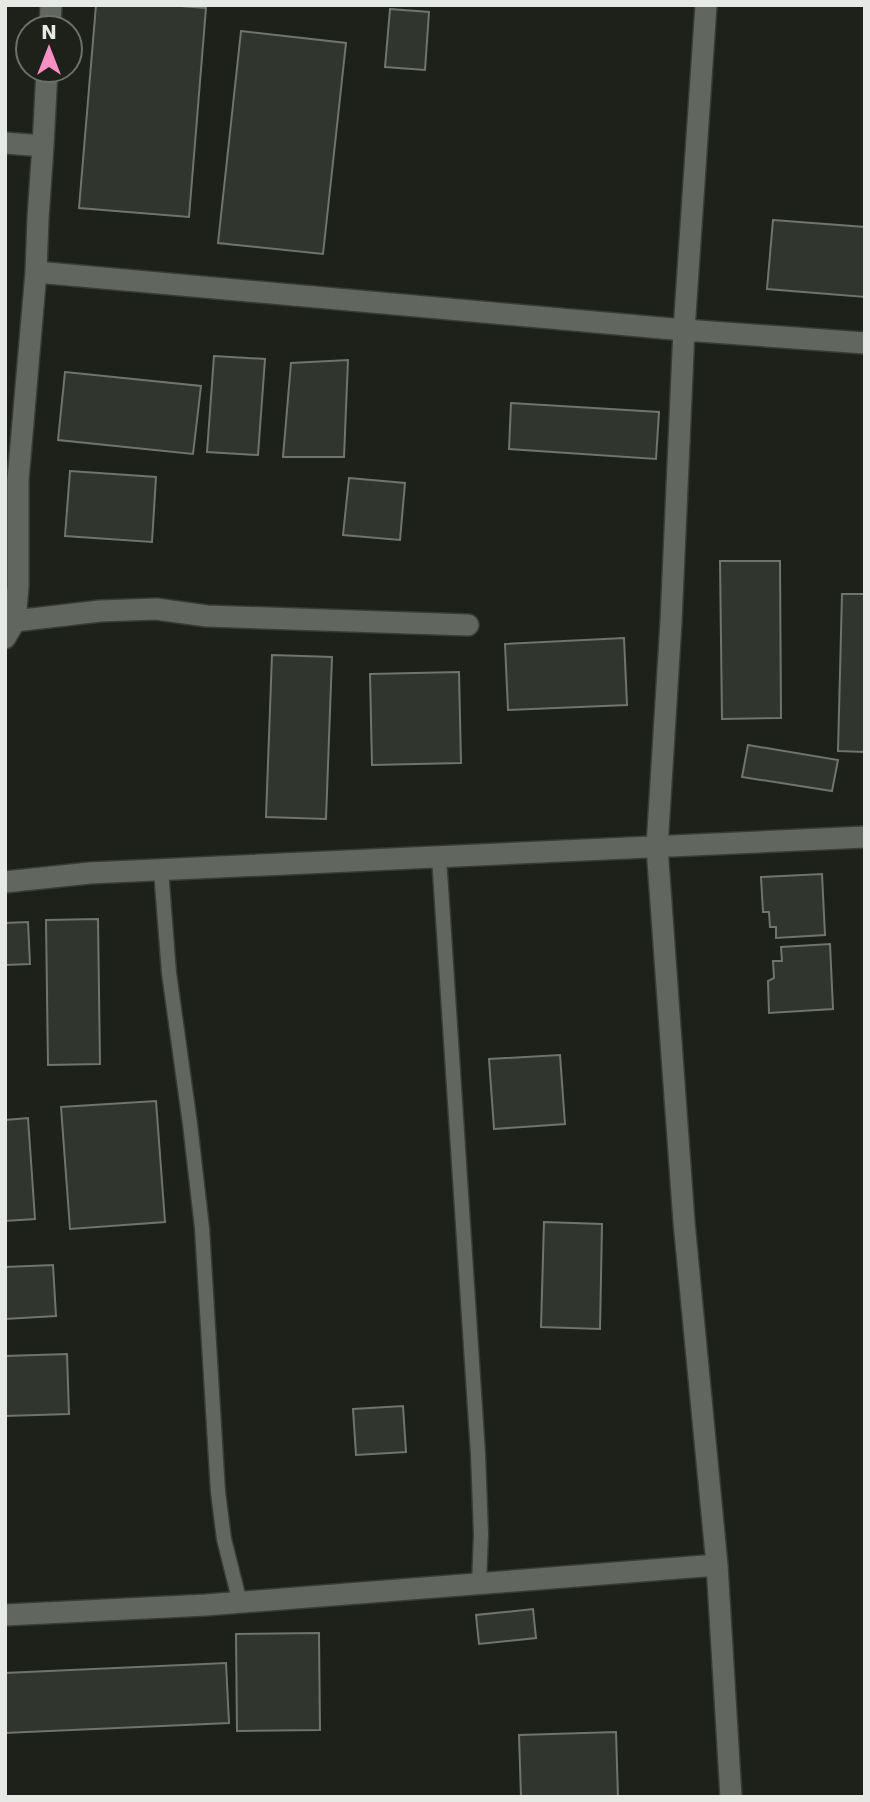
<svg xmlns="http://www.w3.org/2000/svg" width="870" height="1802" font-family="'DejaVu Sans',sans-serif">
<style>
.building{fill:#30352d;stroke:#6f746c;stroke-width:2}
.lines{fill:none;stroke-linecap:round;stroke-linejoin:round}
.service-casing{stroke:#383b36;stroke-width:17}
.minor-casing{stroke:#383b36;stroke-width:24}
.service{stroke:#61665e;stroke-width:14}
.minor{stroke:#61665e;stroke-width:21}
</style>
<rect width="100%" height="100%" fill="#1d211a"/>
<path class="building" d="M96,5H168L206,8L189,217L79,208Z
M390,9L429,12L425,70L385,67Z
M241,31L346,43L323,254L218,243Z
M773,220L865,227V297L767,289Z
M214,356L265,359L258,455L207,452Z
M348,360L344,457H283L291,363Z
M65,372L201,386L193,454L58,440Z
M511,403L659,412L656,459L509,449Z
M70,471L156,477L152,542L65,536Z
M349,478L405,483L400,540L343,535Z
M720,561H780L781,718L722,719Z
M842,594H865V752L838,751Z
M624,638L627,705L508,710L505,644Z
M272,655L332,657L326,819L266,817Z
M459,672L461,763L372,765L370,674Z
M748,745L838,760L832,791L742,777Z
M822,874L825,935L776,938V927H770L769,912H763L761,877Z
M98,919L100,1064L48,1065L46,920Z
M28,922L30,964L5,965V923Z
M830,944L833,1009L769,1013L768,981L774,978L773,961H782L781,947Z
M560,1055L565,1124L494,1129L489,1059Z
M156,1101L165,1222L70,1229L61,1107Z
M28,1118L35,1219L5,1221V1120Z
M544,1222L602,1224L600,1329L541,1327Z
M53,1265L56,1316L5,1319V1267Z
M67,1354L69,1414L5,1416V1356Z
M403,1406L406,1452L356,1455L353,1409Z
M533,1609L536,1638L479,1644L476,1615Z
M319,1633L320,1730L237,1731L236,1634Z
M226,1663L229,1723L5,1733V1673Z
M616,1732L618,1797H521L519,1735Z"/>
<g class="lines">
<g class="service-casing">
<path id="service" d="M439,857L478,1454L481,1534L479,1584
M161,870L169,973L190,1124L202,1228L218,1492L224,1539L240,1603"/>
</g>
<g class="minor-casing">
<path id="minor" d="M706,5L684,330L671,622L657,847L684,1222L717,1565L731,1797
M50,28L51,5
M5,143L43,146L47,70
M36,272L684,330L865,343
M15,621L100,611L156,609L207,616L468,625
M5,638L15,621L18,586V480L36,272L38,218L43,146
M5,882L90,873L865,837
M5,1615L206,1605L717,1565"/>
</g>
<use href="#service" class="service"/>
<use href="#minor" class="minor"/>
</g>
<rect width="870" height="1802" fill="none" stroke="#e6e9e5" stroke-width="14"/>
<g transform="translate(49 49)"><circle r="33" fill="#1d211a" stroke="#6d716b" stroke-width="2"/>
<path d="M0-5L12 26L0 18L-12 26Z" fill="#fc8fc3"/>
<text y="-10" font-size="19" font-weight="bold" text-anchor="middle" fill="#e6e9e5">N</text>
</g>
</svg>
